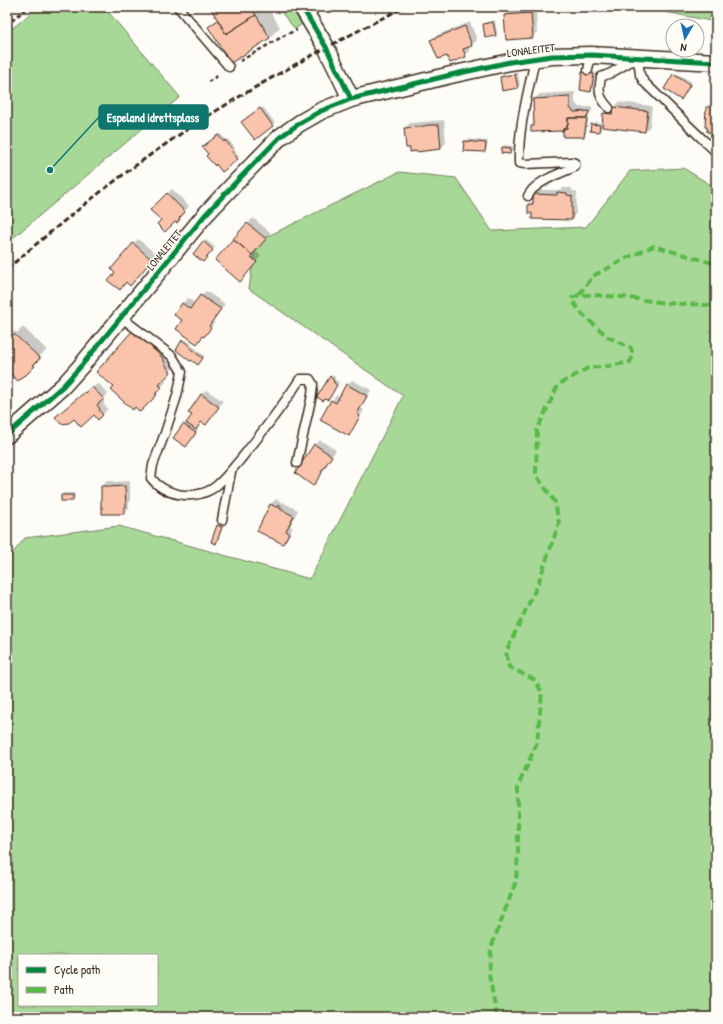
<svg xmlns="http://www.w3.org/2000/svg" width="723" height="1024" font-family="'Patrick Hand',sans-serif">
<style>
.green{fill:#a8d898;stroke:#72815b;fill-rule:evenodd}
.shadow{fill:#0003}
.building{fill:#fac3ac;stroke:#3b2a1e}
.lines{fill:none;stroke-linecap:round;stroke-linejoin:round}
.service-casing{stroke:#3b2a1e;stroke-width:11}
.minor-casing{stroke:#3b2a1e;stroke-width:19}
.path{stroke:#3b2a1e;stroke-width:2.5;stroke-dasharray:4 3;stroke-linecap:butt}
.service{stroke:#fdfcf7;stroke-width:8}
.minor{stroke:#fdfcf7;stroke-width:16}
.rail{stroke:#3b2a1e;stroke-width:3;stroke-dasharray:6 3;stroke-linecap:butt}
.quiet{stroke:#58b947;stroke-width:4;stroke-dasharray:8 4;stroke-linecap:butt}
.cycleway-casing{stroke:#fdfcf7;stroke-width:8}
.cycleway{stroke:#00873e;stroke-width:5}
.labels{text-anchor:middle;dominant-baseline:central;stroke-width:3;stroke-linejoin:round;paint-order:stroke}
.street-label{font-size:11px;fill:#3b2a1e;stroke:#fdfcf7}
.leader{fill:none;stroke:#0f766e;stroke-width:1.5}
.callout-dot{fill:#0f766e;stroke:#fdfcf7;stroke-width:1.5}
.callout{fill:#0f766e;stroke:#0f766e;stroke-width:1.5}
.callout-label{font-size:12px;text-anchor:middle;font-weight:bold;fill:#fff}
</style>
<rect width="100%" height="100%" fill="#fdfcf7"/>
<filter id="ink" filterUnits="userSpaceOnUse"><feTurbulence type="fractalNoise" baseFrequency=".025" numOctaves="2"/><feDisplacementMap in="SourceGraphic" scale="8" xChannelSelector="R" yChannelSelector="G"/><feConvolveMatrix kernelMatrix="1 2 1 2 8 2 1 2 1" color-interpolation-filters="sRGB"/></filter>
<g filter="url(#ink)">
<path class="green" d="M38,7H104L180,97L7,243V33Z
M277,7H326L295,29Z
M640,7H716V22Z
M683,168L716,188V1017H7V560L25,538L119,526L310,579L403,396L249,289L256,242L399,172L456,178L492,231L586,227L630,171ZM19,955H157V1005H19Z"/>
<path class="shadow" d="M211,7H267L280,27L270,37L231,61L210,27L218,18Z
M536,9L537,32L532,37L505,15L511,10Z
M495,20L497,33L495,35L484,24L486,22Z
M470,22L477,40L472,45L469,46L470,51L465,56L447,54L431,40L437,35Z
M585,70L595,72L593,88L591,91L583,73Z
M518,73L520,85L517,87L501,77L503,75Z
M676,73L692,82L683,96L674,75Z
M575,92V103L579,107H593L592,111L588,116H589L586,133L583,136L564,129L532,126L535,123L534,99L540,94Z
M619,102L652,106L650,126L645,131L601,126V129L598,131L592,125L595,122L603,123L604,113L609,108L613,109Z
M712,102H716V132L707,107Z
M263,107L275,123L255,138L245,120Z
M444,120L446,143L441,148L405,128L410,123Z
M220,133L226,140L228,139L235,148L234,150L239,156L237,159L209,154L206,145Z
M467,139L488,141L487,148L485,151L465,142Z
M505,145L513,146L512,151L510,153L502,147Z
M563,188H572V191H577L576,213L571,219L533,212L529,205L534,200V195L539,190H561Z
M172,189L189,206L184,212L185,213L177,222L162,220L151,210Z
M253,218L271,233L256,251L261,256L245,275L216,260Z
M138,239L156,254L135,279L127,281L120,289L116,273L133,244Z
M206,240L215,247L205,259L204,242Z
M206,291L225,304L213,321L215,322L209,330L197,342L183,320L175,314L183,303L188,298L195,303L200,296Z
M139,325L157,341L167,352L175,366L164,379L166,382L160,388L161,390L140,411L115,387L134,330Z
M23,327L47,350L40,356L42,358L33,367L7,369V339L15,331L17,333Z
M185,339L191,343V345L198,350H197L205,356L198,364L191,359L183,341Z
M333,375L336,378L334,379L339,382L331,396L328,398L331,377Z
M352,380L371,390L361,408L364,410L353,429L348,435L322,420L332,400L337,395L341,397L347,385Z
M98,383L108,394L102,400L105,403L103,404L108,409L98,419L94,414L74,418L62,412L90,387L91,389Z
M206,390L223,401L211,419L206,424L203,421L196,429L198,430L188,443L175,437L184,424L186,422L187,423L193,415L201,395Z
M320,440L336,450L325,467H326L318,479L313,484L296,473L315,445Z
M107,481H113V482L130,481V501L129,503V508L124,513L102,487Z
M64,493H75V498L72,500L62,495Z
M276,499L283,503L285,500L284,503L298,510L290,526L293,527L288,538L283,543L258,530L271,504Z
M220,523L224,525L220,535L215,542L218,526Z"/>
<path class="building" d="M7,7H16L7,15Z
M210,7H251L256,15L226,34Z
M531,13L533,38L506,40L504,15Z
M256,15L270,38L231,63L208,27L218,20L226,34Z
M493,22L496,36L485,38L483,24Z
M465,26L472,46L463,49L466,57L450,63L447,56L438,59L430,40Z
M582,72L594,74L591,92L580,90Z
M515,74L518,88L502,91L500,77Z
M673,74L690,85L681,100L664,89Z
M570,97V108L574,112L589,111L587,118H568V124L567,125V128L563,129V131L531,132V126H534L533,99Z
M613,107L648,111L645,132L602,127L603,113L612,114Z
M706,107H716V133L707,132V127H705Z
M260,108L273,126L255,140L241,122Z
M568,118H587L584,137H563V129L567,128V125L568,124Z
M591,124L600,125L599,132L590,131Z
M428,125H439L441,149L416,152V151L410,152V148H406L404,128L419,127Z
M218,135L224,142L225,140L234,151L232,152L238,159L222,172L216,164L215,166L206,156L208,154L202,147Z
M464,141L486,143L485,152L463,151Z
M502,147L511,148L510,154L501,153Z
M557,192L567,193V195L572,196V220L532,219V213H528V204H533V194L557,195Z
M167,193L185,212L179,218L180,219L177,223L175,222L165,232L157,224L161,220L150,210Z
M247,223L266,239L252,255L233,239Z
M233,239L252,255L251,257L257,262L240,282L215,260Z
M203,241L213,250L203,262L193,254Z
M133,243L152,260L130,286L126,282L120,290L108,281L115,273L111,269Z
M200,295L221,309L209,326L211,328L204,337L203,336L197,344L176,329L182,320L174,315L182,303L190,309Z
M133,330L153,347L152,348L162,357L168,369L171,372L159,385L162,387L155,394L157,395L140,412L135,407L133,410L111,390L114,387L96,372Z
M14,334L40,358L33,365L35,366L25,376L24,375L18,381L7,371V339L8,340Z
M182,340L190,346L189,347L196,352V353L203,358L198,365L191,360L190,361L176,350Z
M330,376L334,381L333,382L337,385L329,399L327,400L325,399L323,401L317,397Z
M346,384L367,396L357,414L360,416L349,436L320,420L331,400L336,403Z
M92,387L104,399L97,405L100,409L99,410L103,415L98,420L94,415L81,427L74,419L69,423L61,424L55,417L85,392L86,393Z
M201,394L219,407L206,425L201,422L196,430L186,423L192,415L188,413Z
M183,424L196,433L186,447L173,438Z
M314,444L332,456L321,472L322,473L313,486L295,473Z
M101,486H108V487L125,486L126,507L124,508V514H102V507L101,508Z
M61,495H73V501H61Z
M270,504L278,508L279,505L281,506L280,509L294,516L286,531L289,533L283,544L257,531Z
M217,525L222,527L216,544L211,542Z"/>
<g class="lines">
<g class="service-casing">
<path id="service" d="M178,7L229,67
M588,70L591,55
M609,108C599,97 598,92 601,77L611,73L638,57L640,75L644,82L692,129L716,152
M528,196C530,193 531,190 534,188C545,178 561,173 575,167V163L572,162L525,164L519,163C518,128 528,93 535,59
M122,318L172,356L182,372L177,396L165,433L153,465L151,478C165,496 193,500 212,489C222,483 232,469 240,460C261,434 282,407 300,379H310L313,384L312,395L297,463
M222,520L231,472"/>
</g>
<g class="minor-casing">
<path id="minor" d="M302,7L326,47L351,99
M7,435L63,386L81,366L205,215L238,180L280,137L300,123L321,111L351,99L455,74L510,62L552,56L591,55L716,62"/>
</g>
<path class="path" d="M7,25L28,7
M240,61L287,34L297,30
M208,82L219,75"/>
<use href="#service" class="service"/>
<use href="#minor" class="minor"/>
<path class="rail" d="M7,269C73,212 142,157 216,111C277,73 340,40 404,7"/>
<path class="quiet" d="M579,295L593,276L631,256L654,246L716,264
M496,1017V1012L489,974L491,948L516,881L518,853V786L537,743L542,692L533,679L509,667L506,652L538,584L559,523L555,502L536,475L537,430L558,385L588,368L610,366L630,362L633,356L631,348L608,337L582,314L572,300V298L579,295H594L623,297L664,303L708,305L716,309"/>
<g class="cycleway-casing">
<path id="cycleway" d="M302,7L326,47L351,99
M7,435L63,386L81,366L205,215L238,180L280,137L300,123L321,111L351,99L455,74L510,62L552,56L591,55L716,62"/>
</g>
<use href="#cycleway" class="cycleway"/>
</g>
</g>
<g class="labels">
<g class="street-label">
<text transform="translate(531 50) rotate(-7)">LONALEITET</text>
<text transform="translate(164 250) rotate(-51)">LONALEITET</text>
</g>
</g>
<path class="leader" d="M50 170L99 117"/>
<circle class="callout-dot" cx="50" cy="170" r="4"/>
<rect class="callout" x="99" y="105" width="109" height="24" rx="4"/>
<g class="callout-label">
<text x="153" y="122">Espeland idrettsplass</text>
</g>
<rect width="723" height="1024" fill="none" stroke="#fdfcf7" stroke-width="24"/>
<rect x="12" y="12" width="699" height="1000" fill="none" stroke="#3b2a1e" stroke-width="1.5" filter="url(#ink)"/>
<rect x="18" y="954" width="140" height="52" fill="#fdfcf7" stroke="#afa8a0"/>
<rect x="26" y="967" width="20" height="6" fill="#00873e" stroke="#afa8a0"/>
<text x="54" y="974" font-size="12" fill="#3b2a1e">Cycle path</text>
<rect x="26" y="987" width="20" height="6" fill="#58b947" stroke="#afa8a0"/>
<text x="54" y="994" font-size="12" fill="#3b2a1e">Path</text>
<g transform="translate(685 38) rotate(189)"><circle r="19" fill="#fdfcf7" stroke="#afa8a0"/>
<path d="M0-3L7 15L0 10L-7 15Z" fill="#1f6fb2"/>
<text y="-6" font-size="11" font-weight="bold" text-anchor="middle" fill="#3b2a1e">N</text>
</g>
</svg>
